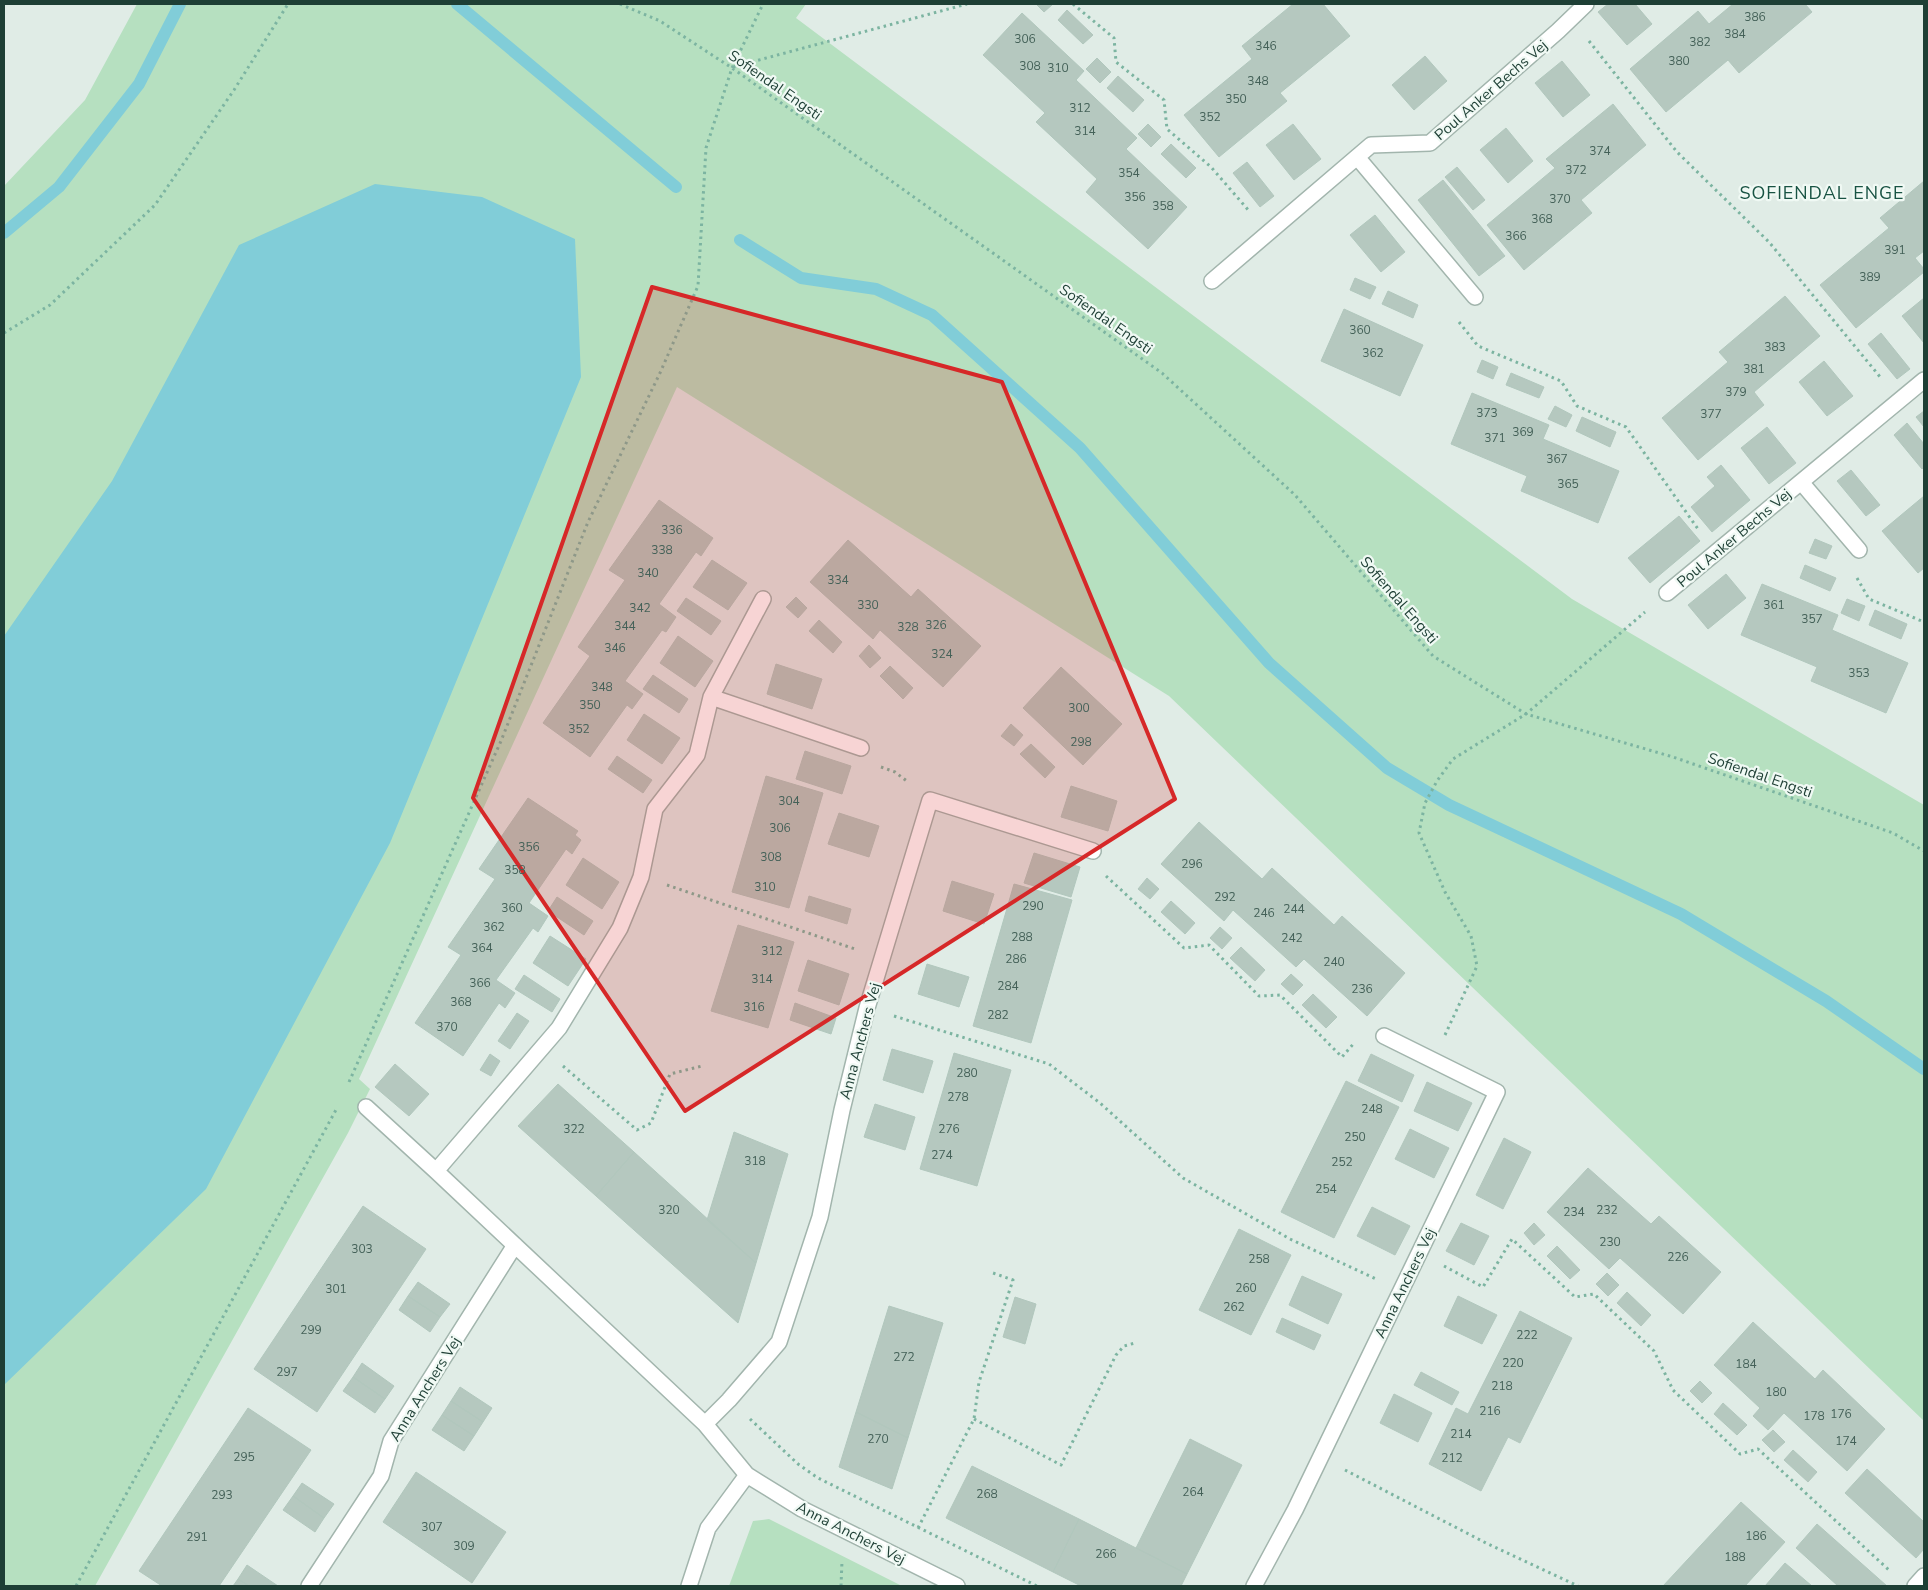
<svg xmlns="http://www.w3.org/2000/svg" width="1928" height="1590" font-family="'Nunito Sans',sans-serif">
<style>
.green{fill:#b6e0c0}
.water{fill:#81cdd8}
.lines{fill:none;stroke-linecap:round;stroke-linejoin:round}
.stream{stroke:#81cdd8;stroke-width:12}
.building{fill:#b5c8bf;stroke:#b1c7bd}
.minor-casing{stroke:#a2b5ad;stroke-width:18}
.path{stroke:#7cb4a1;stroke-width:3;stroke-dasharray:2.5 4;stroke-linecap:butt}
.minor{stroke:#fff;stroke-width:15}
.marked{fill:#d62828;fill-opacity:0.2;stroke:#d62828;stroke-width:4;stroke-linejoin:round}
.labels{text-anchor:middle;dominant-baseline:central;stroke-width:4.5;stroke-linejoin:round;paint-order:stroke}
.number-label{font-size:12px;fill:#446158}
.street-label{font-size:15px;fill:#1e3f35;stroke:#f0f9f4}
.quarter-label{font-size:18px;letter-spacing:1px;fill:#185343;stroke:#f0f9f4}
</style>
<rect width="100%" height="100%" fill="#e0ece6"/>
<path class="green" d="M137,4H806L796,18L1572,599L1924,805V1421L1169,696L677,387L359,1079L370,1089L348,1133L95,1586H4V186L85,100Z
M769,1519L902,1586H729L753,1521Z"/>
<path class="water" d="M375,184L482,197L575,239L581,377L390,843L206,1189L4,1385V636L112,481L239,245Z"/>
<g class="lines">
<path class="stream" d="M457,4L676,187
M4,233L59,187L139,84L180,4
M740,240L801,278L876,289L932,315L1080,448L1269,663L1387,768L1449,805L1681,914L1826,1001L1924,1069"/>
</g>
<path class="building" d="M1036,4H1053L1044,12Z
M1293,4H1323L1350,36L1280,93L1287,101L1219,157L1184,115L1252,59L1242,46Z
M1608,4H1635L1652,24L1627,45L1598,12Z
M1733,4H1805L1812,12L1739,73L1728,60L1666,112L1630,69L1698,11L1709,24Z
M1067,10L1093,35L1083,44L1058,20Z
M1022,13L1084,71L1076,80L1137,138L1126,149L1187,207L1148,249L1086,192L1097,179L1036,122L1045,113L983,55Z
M1425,56L1447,81L1414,110L1392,85Z
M1097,58L1111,72L1100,83L1086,69Z
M1562,61L1590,95L1563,117L1535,83Z
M1118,76L1144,100L1133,112L1107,88Z
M1613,104L1646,145L1581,200L1592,213L1524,270L1487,225L1555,168L1546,159Z
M1148,124L1161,137L1151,147L1138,134Z
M1293,124L1321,159L1294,180L1266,145Z
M1506,128L1533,161L1508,183L1480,150Z
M1171,144L1196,168L1186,178L1161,154Z
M1247,162L1274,196L1260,207L1233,173Z
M1457,167L1485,200L1473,210L1445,177Z
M1443,180L1505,256L1479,276L1418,200Z
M1924,181V251L1915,258L1924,269V272L1856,328L1820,285L1889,228L1880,218Z
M1375,215L1405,252L1381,272L1350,235Z
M1355,278L1376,287L1370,299L1350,290Z
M1388,291L1418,305L1413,318L1382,304Z
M1785,296L1820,336L1754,392L1764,405L1698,460L1662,418L1728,362L1719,352Z
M1924,298V343L1902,316Z
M1344,309L1423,345L1400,396L1321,361Z
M1881,333L1910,369L1897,379L1868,344Z
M1482,360L1498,367L1493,379L1477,372Z
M1824,361L1853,396L1827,416L1799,382Z
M1511,373L1544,387L1539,398L1506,385Z
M1472,393L1549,425L1543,439L1619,471L1598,523L1521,491L1527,476L1451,444Z
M1555,406L1572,415L1566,427L1548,419Z
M1924,411V427L1916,417Z
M1582,417L1616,432L1610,447L1576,431Z
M1907,423L1924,444V467L1922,469L1894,435Z
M1767,427L1796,463L1769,484L1741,448Z
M1721,465L1750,500L1712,532L1691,507L1715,486L1707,477Z
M1851,470L1880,505L1866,516L1837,481Z
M1924,496V568L1918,573L1882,531Z
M659,500L713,538L701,556L696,552L659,604L676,617L666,632L662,630L625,681L643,694L632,709L627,705L590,757L543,723L590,656L578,647L625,580L609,570Z
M1679,516L1700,541L1650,583L1628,558Z
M1815,539L1832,546L1826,559L1809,553Z
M848,540L911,597L918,589L981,646L943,687L880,630L873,639L810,582Z
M712,560L747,583L728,610L693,587Z
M1805,565L1836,578L1830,591L1800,578Z
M1726,574L1746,598L1708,629L1688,605Z
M1762,584L1838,615L1832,630L1908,663L1886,713L1811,681L1817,667L1741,635Z
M796,597L807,608L798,618L786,607Z
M686,598L721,621L711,635L677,611Z
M1847,599L1865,606L1859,621L1841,613Z
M1875,610L1907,624L1901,639L1869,625Z
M819,620L842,642L833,653L809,631Z
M678,636L713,661L695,687L660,663Z
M869,645L881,658L870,668L859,656Z
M776,664L822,679L812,709L767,694Z
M890,666L913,688L903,699L880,676Z
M1061,667L1122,724L1083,765L1023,708Z
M653,675L688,699L679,713L643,689Z
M644,714L680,738L662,764L627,740Z
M1011,724L1023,735L1014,746L1001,736Z
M1031,744L1055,767L1045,778L1020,754Z
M805,751L851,766L842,794L796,779Z
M617,756L652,780L643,793L608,769Z
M766,776L823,793L789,908L732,892Z
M1071,786L1117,801L1108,831L1061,817Z
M528,798L578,831L575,835L581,840L572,854L566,849L529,903L548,916L538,932L533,928L496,980L515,993L505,1008L499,1003L463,1056L415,1023L461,955L448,947L495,879L479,869Z
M839,813L879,826L869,857L828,844Z
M1199,822L1262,879L1272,868L1334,925L1342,916L1405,973L1367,1016L1304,959L1296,967L1233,910L1224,921L1161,864Z
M1034,853L1080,867L1071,897L1024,883Z
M583,858L619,882L602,909L566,885Z
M1147,878L1159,889L1150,899L1138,889Z
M952,881L994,894L984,924L943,911Z
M1014,884L1072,900L1031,1043L973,1026Z
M809,896L851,909L847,924L805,911Z
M557,897L593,921L584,935L548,911Z
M1171,901L1195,923L1185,934L1161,912Z
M738,925L794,942L768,1028L711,1011Z
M1220,927L1232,938L1222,949L1210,938Z
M550,936L586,959L568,986L533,963Z
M1241,947L1265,970L1255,981L1230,958Z
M808,960L849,974L839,1005L798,991Z
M927,964L969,977L959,1007L918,994Z
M1291,974L1303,985L1293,995L1281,984Z
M524,975L560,999L552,1012L515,989Z
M1313,994L1337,1017L1326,1028L1302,1005Z
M795,1003L836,1018L831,1034L790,1020Z
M517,1013L529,1021L510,1049L498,1041Z
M892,1049L933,1061L923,1093L883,1080Z
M954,1053L1011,1070L977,1186L920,1169Z
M490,1054L500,1061L491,1076L480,1070Z
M1371,1054L1414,1075L1402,1102L1358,1081Z
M395,1064L429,1094L409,1116L375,1087Z
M1346,1081L1399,1107L1334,1238L1281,1212Z
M1427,1082L1472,1103L1458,1131L1414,1111Z
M558,1084L634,1152L596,1196L518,1126Z
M875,1104L915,1117L905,1150L864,1137Z
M1410,1129L1449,1148L1434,1178L1395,1159Z
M734,1132L788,1154L756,1263L707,1220Z
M1504,1138L1531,1152L1503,1209L1476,1195Z
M634,1152L756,1263L738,1323L596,1196Z
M1588,1168L1651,1224L1659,1216L1721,1272L1683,1314L1620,1258L1609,1269L1547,1212Z
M363,1206L426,1249L317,1412L254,1369Z
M1372,1207L1410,1226L1395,1255L1357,1236Z
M1461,1223L1489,1236L1474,1265L1446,1251Z
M1534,1223L1545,1235L1534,1245L1524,1233Z
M1239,1229L1291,1255L1251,1335L1199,1310Z
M1557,1246L1580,1270L1570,1279L1547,1256Z
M1607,1273L1619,1285L1608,1296L1596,1284Z
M1302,1276L1342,1294L1328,1324L1289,1305Z
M418,1282L450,1304L440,1317L408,1296Z
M1627,1292L1651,1315L1641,1326L1617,1303Z
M408,1296L440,1317L430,1332L399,1310Z
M1458,1296L1497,1315L1482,1344L1444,1326Z
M1015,1297L1036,1304L1025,1344L1003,1337Z
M889,1306L943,1323L908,1438L856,1412Z
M1520,1311L1572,1338L1520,1443L1508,1437L1481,1491L1429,1464L1456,1408L1468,1414Z
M1282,1318L1321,1335L1314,1350L1276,1332Z
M1753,1322L1815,1379L1823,1370L1885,1429L1847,1471L1784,1413L1768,1430L1753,1416L1760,1408L1714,1365Z
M362,1363L394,1386L385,1399L353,1377Z
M1421,1372L1459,1392L1452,1405L1414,1385Z
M353,1377L385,1399L375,1413L343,1391Z
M1700,1381L1712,1393L1702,1403L1690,1391Z
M460,1387L492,1408L483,1422L451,1401Z
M1394,1394L1432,1413L1418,1442L1380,1423Z
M451,1401L483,1422L474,1436L442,1415Z
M1723,1403L1747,1425L1737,1435L1714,1414Z
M248,1408L311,1450L219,1586H162L139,1571Z
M856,1412L908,1438L892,1489L839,1467Z
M442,1415L474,1436L464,1451L432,1430Z
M1773,1430L1785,1442L1774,1452L1762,1440Z
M1190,1439L1242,1465L1187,1574L1136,1548Z
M1793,1450L1817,1472L1808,1482L1784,1460Z
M972,1466L1079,1519L1053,1572L946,1518Z
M1867,1469L1924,1522V1549L1916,1558L1845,1493Z
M416,1472L506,1532L472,1583L383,1522Z
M302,1483L334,1504L324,1518L293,1496Z
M293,1496L324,1518L315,1532L283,1510Z
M1741,1502L1785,1542L1745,1586H1663Z
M1079,1519L1187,1574L1181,1586H1081L1053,1572Z
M1817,1524L1887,1586H1838L1796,1548Z
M1785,1563L1812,1586H1765Z
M247,1565L278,1586H249L238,1579Z
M238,1579L249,1586H233Z"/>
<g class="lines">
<g class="minor-casing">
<path id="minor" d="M1357,157L1475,297
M1212,281L1371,145L1430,143L1558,31L1586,4
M1801,482L1859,550
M1667,593L1924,380
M711,697L861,748
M366,1107L436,1171L705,1424L747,1475L802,1509L957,1586
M436,1171L559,1028L620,928L641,877L655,809L697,755L711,697L763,599
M705,1424L729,1400L779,1342L820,1217L842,1110L867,1008L930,800L1093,851
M309,1586L381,1476L391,1441L515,1245
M689,1586L708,1528L747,1475
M1254,1586L1295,1510L1497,1092L1384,1036
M1915,1586L1924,1576"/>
</g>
<path class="path" d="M620,4L660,21L732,68L1162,373L1295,495L1433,656L1526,714L1673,757L1893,833L1924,851
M1073,4L1114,38L1116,62L1164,100L1167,129L1211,167L1250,212
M1589,41L1677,152L1769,242L1881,378
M733,67L967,4
M1459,322L1478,346L1561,381L1577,406L1626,427L1698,529
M4,333L50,305L155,205L234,90L288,4
M1857,578L1869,599L1924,622
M881,767L895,772L908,782
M1106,876L1184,948L1209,945L1259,996L1280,995L1342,1057L1355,1042
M667,885L855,949
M894,1016L1049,1064L1100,1103L1183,1178L1290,1239L1376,1279
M1445,1035L1477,966L1471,936L1445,892L1419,833L1425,803L1437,781L1453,759L1526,714L1645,612
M563,1066L637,1130L651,1123L670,1074L702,1066
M349,1082L501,741L588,522L660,373L698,286L706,148L732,68L763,4
M1444,1266L1483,1287L1512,1239L1575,1297L1594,1294L1654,1351L1673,1390L1740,1454L1758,1449L1890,1571
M750,1419L798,1464L818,1478L1037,1586
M974,1419L1061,1465L1116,1355L1124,1346L1135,1343
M1345,1470L1486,1543L1578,1586
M918,1528L974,1419L979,1382L1013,1280L993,1273
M76,1586L337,1108
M841,1586L842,1561"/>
<use href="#minor" class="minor"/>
</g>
<path class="marked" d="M652,287L1002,382L1175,799L685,1111L473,798Z"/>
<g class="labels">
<g class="number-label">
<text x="1755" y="17">386</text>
<text x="1735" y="34">384</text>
<text x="1025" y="39">306</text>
<text x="1700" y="42">382</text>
<text x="1266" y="46">346</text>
<text x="1679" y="61">380</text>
<text x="1030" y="66">308</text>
<text x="1058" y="68">310</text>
<text x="1258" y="81">348</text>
<text x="1236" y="99">350</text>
<text x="1080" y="108">312</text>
<text x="1210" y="117">352</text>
<text x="1085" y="131">314</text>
<text x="1600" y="151">374</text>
<text x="1576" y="170">372</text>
<text x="1129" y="173">354</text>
<text x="1135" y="197">356</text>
<text x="1560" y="199">370</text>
<text x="1163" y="206">358</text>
<text x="1542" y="219">368</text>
<text x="1516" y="236">366</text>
<text x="1895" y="250">391</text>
<text x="1870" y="277">389</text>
<text x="1360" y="330">360</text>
<text x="1775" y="347">383</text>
<text x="1373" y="353">362</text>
<text x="1754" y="369">381</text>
<text x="1736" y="392">379</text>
<text x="1487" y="413">373</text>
<text x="1711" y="414">377</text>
<text x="1523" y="432">369</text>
<text x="1495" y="438">371</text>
<text x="1557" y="459">367</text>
<text x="1568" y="484">365</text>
<text x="672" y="530">336</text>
<text x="662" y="550">338</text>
<text x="648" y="573">340</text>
<text x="838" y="580">334</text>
<text x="868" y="605">330</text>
<text x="1774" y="605">361</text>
<text x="640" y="608">342</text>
<text x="1812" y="619">357</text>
<text x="936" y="625">326</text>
<text x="625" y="626">344</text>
<text x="908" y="627">328</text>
<text x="615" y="648">346</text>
<text x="942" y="654">324</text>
<text x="1859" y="673">353</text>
<text x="602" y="687">348</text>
<text x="590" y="705">350</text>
<text x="1079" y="708">300</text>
<text x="579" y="729">352</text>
<text x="1081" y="742">298</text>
<text x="789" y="801">304</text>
<text x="780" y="828">306</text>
<text x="529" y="847">356</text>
<text x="771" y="857">308</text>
<text x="1192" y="864">296</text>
<text x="515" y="870">358</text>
<text x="765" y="887">310</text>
<text x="1225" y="897">292</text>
<text x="1033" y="906">290</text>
<text x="512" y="908">360</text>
<text x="1294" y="909">244</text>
<text x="1264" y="913">246</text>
<text x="494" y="927">362</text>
<text x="1022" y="937">288</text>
<text x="1292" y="938">242</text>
<text x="482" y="948">364</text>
<text x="772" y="951">312</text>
<text x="1016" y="959">286</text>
<text x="1334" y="962">240</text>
<text x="762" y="979">314</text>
<text x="480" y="983">366</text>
<text x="1008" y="986">284</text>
<text x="1362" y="989">236</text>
<text x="461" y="1002">368</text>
<text x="754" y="1007">316</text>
<text x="998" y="1015">282</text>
<text x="447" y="1027">370</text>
<text x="967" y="1073">280</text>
<text x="958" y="1097">278</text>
<text x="1372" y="1109">248</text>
<text x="574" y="1129">322</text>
<text x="949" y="1129">276</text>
<text x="1355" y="1137">250</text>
<text x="942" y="1155">274</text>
<text x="755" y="1161">318</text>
<text x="1342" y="1162">252</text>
<text x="1326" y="1189">254</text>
<text x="669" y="1210">320</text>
<text x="1607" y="1210">232</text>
<text x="1574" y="1212">234</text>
<text x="1610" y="1242">230</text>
<text x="362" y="1249">303</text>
<text x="1678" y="1257">226</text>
<text x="1259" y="1259">258</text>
<text x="1246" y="1288">260</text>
<text x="336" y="1289">301</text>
<text x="1234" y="1307">262</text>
<text x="311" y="1330">299</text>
<text x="1527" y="1335">222</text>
<text x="904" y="1357">272</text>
<text x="1513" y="1363">220</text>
<text x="1746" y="1364">184</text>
<text x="287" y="1372">297</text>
<text x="1502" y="1386">218</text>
<text x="1776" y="1392">180</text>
<text x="1490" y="1411">216</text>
<text x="1841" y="1414">176</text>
<text x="1814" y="1416">178</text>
<text x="1461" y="1434">214</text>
<text x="878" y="1439">270</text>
<text x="1846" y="1441">174</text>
<text x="244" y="1457">295</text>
<text x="1452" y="1458">212</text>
<text x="1193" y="1492">264</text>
<text x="987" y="1494">268</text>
<text x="222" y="1495">293</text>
<text x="432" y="1527">307</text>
<text x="1756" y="1536">186</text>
<text x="197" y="1537">291</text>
<text x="464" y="1546">309</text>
<text x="1106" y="1554">266</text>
<text x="1735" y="1557">188</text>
</g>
<g class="street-label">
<text transform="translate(775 85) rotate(35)">Sofiendal Engsti</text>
<text transform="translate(1491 90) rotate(-41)">Poul Anker Bechs Vej</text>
<text transform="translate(1106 319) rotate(35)">Sofiendal Engsti</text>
<text transform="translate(1734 538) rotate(-40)">Poul Anker Bechs Vej</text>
<text transform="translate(1399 600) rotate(49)">Sofiendal Engsti</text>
<text transform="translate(1760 775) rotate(19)">Sofiendal Engsti</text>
<text transform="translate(860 1041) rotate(-75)">Anna Anchers Vej</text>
<text transform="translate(1405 1283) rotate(-64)">Anna Anchers Vej</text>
<text transform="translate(425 1389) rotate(-58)">Anna Anchers Vej</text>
<text transform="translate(851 1533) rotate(27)">Anna Anchers Vej</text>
</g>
<g class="quarter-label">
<text x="1822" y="193">SOFIENDAL ENGE</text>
</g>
</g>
<rect width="1928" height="1590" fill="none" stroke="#1e3f35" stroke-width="10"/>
</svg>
